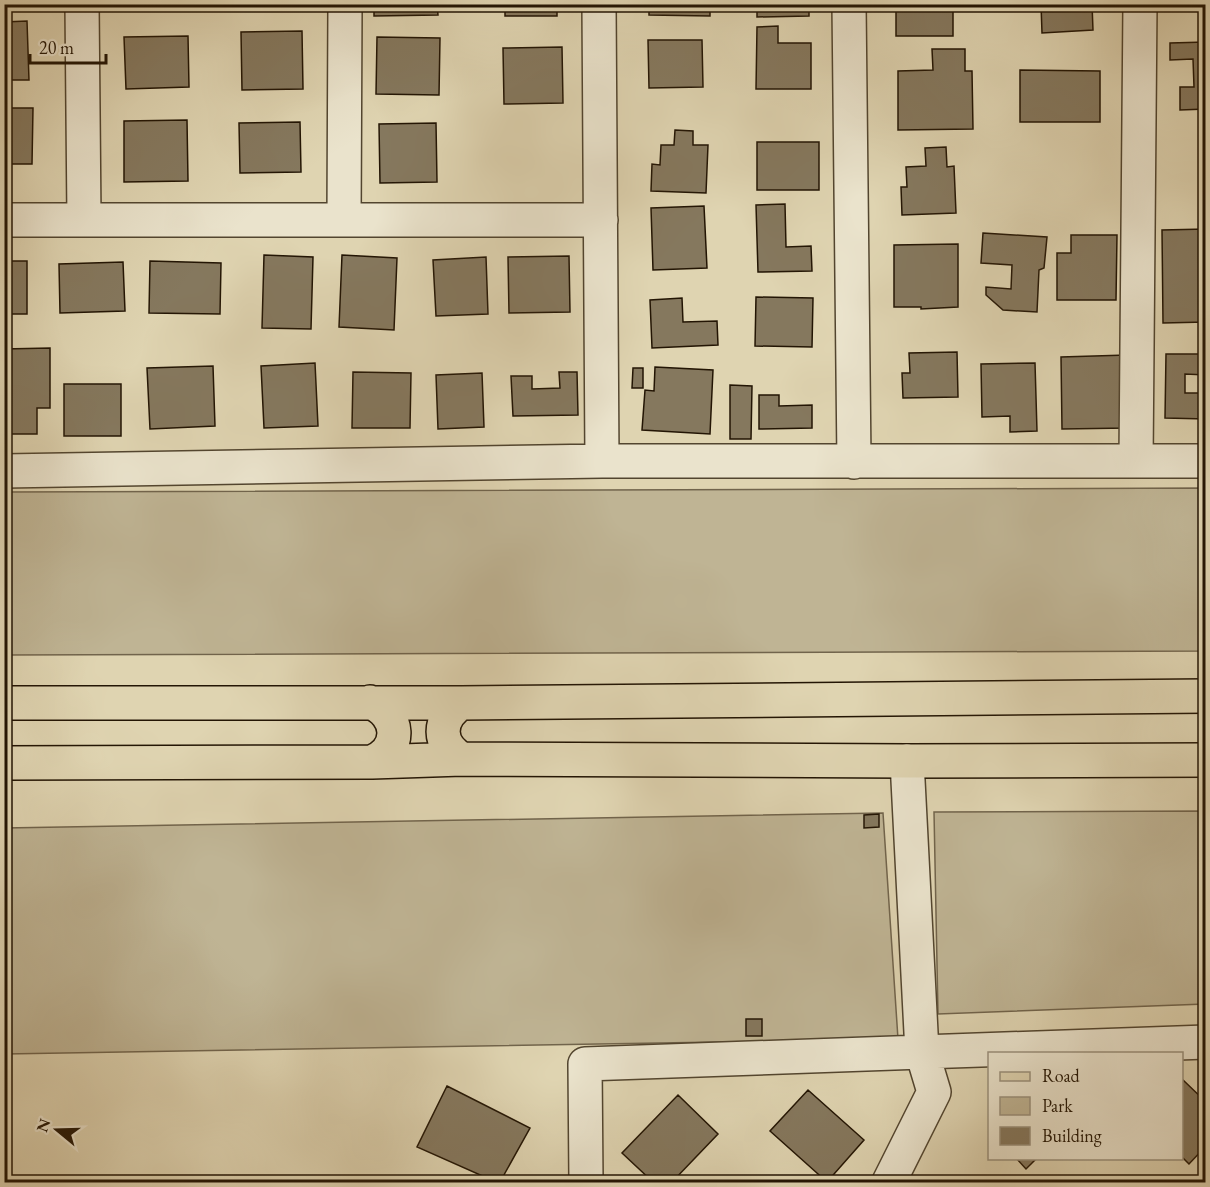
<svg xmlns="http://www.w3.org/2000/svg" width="1210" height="1187" font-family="'EB Garamond',serif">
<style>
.green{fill:#bfb494;stroke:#71644c;stroke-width:1.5}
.building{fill:#85785e;stroke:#231504;stroke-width:1.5}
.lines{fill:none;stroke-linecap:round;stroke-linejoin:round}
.minor-casing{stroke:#52452f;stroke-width:36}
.major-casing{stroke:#231504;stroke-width:36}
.minor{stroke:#eae3cc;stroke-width:33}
.major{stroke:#dfd4b1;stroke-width:33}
</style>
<rect width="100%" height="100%" fill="#dfd4b1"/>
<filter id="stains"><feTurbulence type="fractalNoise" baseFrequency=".00333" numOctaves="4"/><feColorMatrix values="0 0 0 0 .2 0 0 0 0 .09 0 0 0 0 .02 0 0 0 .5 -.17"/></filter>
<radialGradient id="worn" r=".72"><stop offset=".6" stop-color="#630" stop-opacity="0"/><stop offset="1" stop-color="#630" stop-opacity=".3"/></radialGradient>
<path class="green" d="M1205,488V651L5,655V492Z
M1205,811V1004L938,1014L934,812Z
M883,813L898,1039L5,1054L4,828Z"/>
<path class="building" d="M238,4H298V8H238Z
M374,4H437L438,15L374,16Z
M505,4H557V16H505Z
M649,4H710V16L649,15Z
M757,4H809V16L757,17Z
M896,4H953V36H896Z
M1041,4H1092L1093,30L1042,33Z
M27,21L29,80H4V22Z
M778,26V43H811V89H756L757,27Z
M302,31L303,89L242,90L241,32Z
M188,36L189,87L126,89L124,37Z
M377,37L440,38L439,95L376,94Z
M648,40H702L703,87L649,88Z
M1206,42V109L1180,110V87H1194L1193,59L1170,60V43Z
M562,47L563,103L504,104L503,48Z
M932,49H965V71H972L973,129L898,130V71L933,70Z
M1020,70L1100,71V122H1020Z
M4,108H33L32,164H4Z
M187,120L188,181L124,182V121Z
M300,122L301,172L240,173L239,123Z
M436,123L437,182L380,183L379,124Z
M675,130L693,131V145H708L706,193L651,191L652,164L660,165L661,145H674Z
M757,142H819V190H757Z
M946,147L947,167L954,166L956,213L902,215L901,187H907L906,167L926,166L925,148Z
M785,204L786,247L811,246L812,271L758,272L756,205Z
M704,206L707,268L653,270L651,208Z
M1206,229V322L1163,323L1162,230Z
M983,233L1047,237L1044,268L1039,270L1037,312L1003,310L986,295V287L1011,289L1012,265L981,263Z
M1071,235H1117L1116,300H1057V253H1071Z
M958,244V307L921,309V307H894V245Z
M264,255L313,257L311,329L262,328Z
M342,255L397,258L394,330L339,327Z
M569,256L570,312L509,313L508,257Z
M486,257L488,314L436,316L433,260Z
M4,261H27V314H4Z
M150,261L221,263L220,314L149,313Z
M123,262L125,311L60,313L59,264Z
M756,297L813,298L812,347L755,346Z
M682,298L683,322L717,321L718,345L652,348L650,300Z
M50,348V408H37V434H4V349Z
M957,352L958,397L903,398L902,373H910L909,353Z
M1166,354H1206V375L1185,374V393H1206V419L1165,418Z
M1127,355L1128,428L1062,429L1061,357Z
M315,363L318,426L264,428L261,366Z
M1035,363L1037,431L1010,432V416L982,417L981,364Z
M213,366L215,426L150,429L147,368Z
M655,367L713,370L710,434L642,430L645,390L654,391Z
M633,368H643V388H632Z
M353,372L411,373L410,428H352Z
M559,372H577L578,415L513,416L511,376H532V389L560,388Z
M482,373L484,427L438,429L436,375Z
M64,384H121V436H64Z
M730,385L752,386L751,439H730Z
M759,395H779V406L812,405V428L759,429Z
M879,814V827L864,828V815Z
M746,1019H762V1036H746Z
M1182,1079L1206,1102V1146L1189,1164L1182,1157Z
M447,1086L530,1128L500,1182H496L417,1147Z
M808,1090L864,1140L827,1182L770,1131Z
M678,1095L718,1134L672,1182H653L622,1153Z
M1016,1158H1037L1026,1169Z"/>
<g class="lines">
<g class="minor-casing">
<path id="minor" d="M82,4L84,220
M599,4L602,461
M849,4L854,462
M4,220H601
M344,220L345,4
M1136,461L1140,4
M4,471L602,461H1206
M586,1182L585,1064L922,1052L907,761
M889,1182L934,1092L922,1052L1206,1042"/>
</g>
<g class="major-casing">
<path id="major" d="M370,702C400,714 403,749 372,762
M4,703H461L1206,696
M461,703C437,719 437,745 462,759
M4,763L372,762L462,759L907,761L1206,760"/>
</g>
<use href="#minor" class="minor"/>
<use href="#major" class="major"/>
</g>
<rect width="1210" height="1187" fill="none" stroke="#dfd4b1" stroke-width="24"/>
<rect x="6" y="6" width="1198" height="1175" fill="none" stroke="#231504" stroke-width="3"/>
<rect x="12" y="12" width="1186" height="1163" fill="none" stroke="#231504" stroke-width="1.5"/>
<rect x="988" y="1052" width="195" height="108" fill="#eae3cc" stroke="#9a917c" stroke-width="1.5"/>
<rect x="1000" y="1072" width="30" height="9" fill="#dfd4b1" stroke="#9a917c" stroke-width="1.5"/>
<text x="1042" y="1082" font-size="18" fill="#231504">Road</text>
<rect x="1000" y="1097" width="30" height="18" fill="#bfb494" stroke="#9a917c" stroke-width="1.5"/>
<text x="1042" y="1112" font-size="18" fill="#231504">Park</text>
<rect x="1000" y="1127" width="30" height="18" fill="#85785e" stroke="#9a917c" stroke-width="1.5"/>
<text x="1042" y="1142" font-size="18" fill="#231504">Building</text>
<g transform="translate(57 1130) rotate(289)" stroke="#eae3cc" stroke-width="4.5" paint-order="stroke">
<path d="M0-4.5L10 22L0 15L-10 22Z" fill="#231504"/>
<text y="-9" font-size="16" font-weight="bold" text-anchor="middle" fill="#231504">N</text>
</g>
<path d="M30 54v9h76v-9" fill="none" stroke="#231504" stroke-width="3"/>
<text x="39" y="54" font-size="18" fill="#231504" stroke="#eae3cc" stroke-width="4.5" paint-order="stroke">20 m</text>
<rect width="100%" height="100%" filter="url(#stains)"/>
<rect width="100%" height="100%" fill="url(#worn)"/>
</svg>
